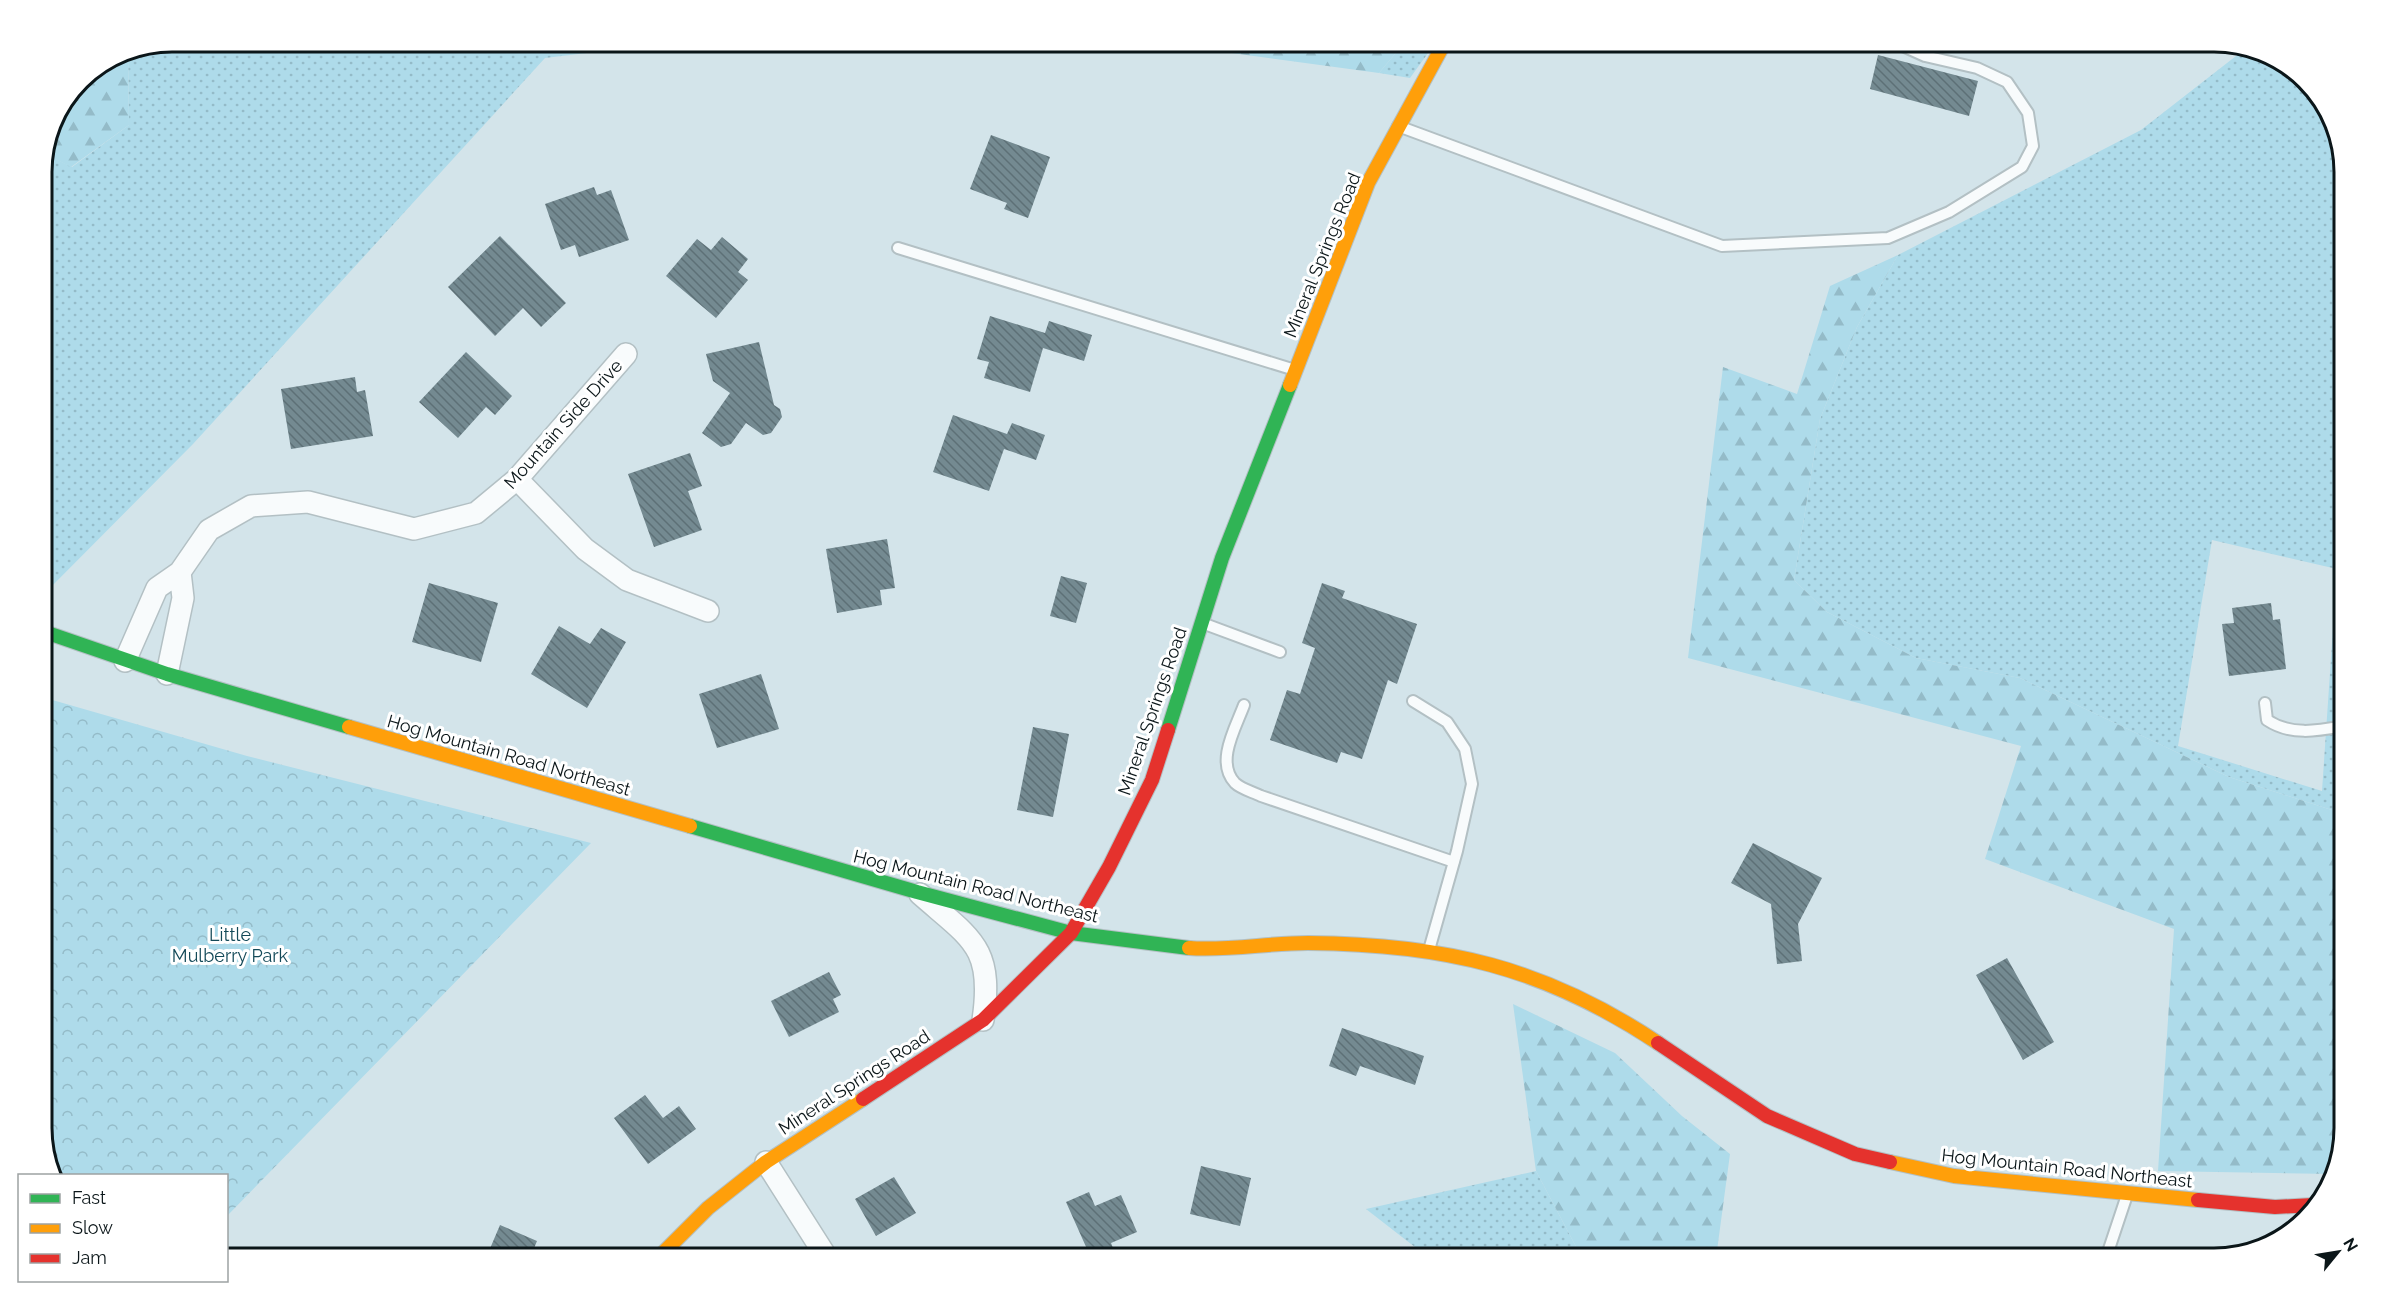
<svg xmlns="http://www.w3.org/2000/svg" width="2386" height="1300" font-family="Raleway,sans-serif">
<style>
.grass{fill:url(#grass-dots);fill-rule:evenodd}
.forest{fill:url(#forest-firs)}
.park{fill:url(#park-crowns)}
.building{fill:url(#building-back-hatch)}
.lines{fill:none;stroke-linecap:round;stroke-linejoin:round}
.lane-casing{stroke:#b3c0c4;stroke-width:14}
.street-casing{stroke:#b3c0c4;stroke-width:24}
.fast-casing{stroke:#b3c0c4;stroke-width:16}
.slow-casing{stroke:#b3c0c4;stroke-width:16}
.jam-casing{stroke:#b3c0c4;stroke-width:16}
.lane{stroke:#f8fbfc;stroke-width:10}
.street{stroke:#f8fbfc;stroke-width:21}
.fast{stroke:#30b455;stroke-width:14}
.slow{stroke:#ff9f0a;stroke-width:14}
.jam{stroke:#e5322d;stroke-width:14}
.labels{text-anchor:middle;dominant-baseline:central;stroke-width:6;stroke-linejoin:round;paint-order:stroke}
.street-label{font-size:18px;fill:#0b1619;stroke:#fff}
.park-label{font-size:18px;fill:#134958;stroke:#fff}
.rim{fill:none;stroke:#0b1619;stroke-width:3}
</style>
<defs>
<pattern id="grass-dots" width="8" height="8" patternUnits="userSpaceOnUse" patternTransform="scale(1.5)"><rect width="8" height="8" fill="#aedbea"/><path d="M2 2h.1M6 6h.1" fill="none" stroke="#94bbc8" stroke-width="1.8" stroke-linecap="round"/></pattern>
<pattern id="forest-firs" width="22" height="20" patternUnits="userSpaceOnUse" patternTransform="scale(1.5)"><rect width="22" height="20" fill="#aedbea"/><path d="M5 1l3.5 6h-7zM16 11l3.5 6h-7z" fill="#94bbc8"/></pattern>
<pattern id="park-crowns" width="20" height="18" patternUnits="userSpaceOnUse" patternTransform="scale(1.5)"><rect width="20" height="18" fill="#aedbea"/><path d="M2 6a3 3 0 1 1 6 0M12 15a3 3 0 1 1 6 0" fill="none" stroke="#94bbc8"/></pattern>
<pattern id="building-back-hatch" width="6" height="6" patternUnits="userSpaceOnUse" patternTransform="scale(1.5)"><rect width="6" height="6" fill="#748a91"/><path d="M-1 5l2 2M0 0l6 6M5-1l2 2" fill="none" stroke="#5d7076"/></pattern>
</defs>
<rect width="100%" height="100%" fill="#d3e4ea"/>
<path class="grass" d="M172,42H679L545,58L193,444L44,594L42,164L45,154L72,167L129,125L128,51Z
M1405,42H1436L1410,78L1379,73Z
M2245,49L2272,56L2322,100L2344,164V811L2338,812L2229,777L2020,678L1916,658L1827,612L1794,580L1820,419L1857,327L1898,255L2141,130ZM2212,540L2337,569L2322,791L2178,746Z
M1536,1171L1582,1258H1429L1366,1209Z"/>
<path class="forest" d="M1151,42H1405L1379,73Z
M128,51L129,125L71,167L45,154L55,115L80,80Z
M1898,255L1857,327L1820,419L1794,580L1827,612L1916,658L2020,678L2229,777L2338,812L2344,811V1128L2333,1174L2158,1171L2174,929L1985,859L2021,746L1688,658L1723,367L1797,394L1830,286Z
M1513,1004L1615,1053L1682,1116L1730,1154L1716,1258H1582L1536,1171Z"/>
<path class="park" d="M42,697L247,756L591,843L227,1216L226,1176L56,1175L42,1137Z"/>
<path class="building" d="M1878,55L1978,81L1969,116L1870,89Z
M991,135L1050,157L1028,218L1004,209L1007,203L970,189Z
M594,187L597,195L611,190L629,240L579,257L575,245L561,250L545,204Z
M500,236L566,303L541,327L523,308L495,336L448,287Z
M722,237L748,259L738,272L748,280L716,318L666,276L697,239L711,250Z
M990,316L1045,333L1049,321L1092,335L1084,361L1043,348L1030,392L984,378L989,362L977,359Z
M759,342L774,405L780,409L782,417L771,433L763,435L746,423L731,444L721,447L702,433L730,393L713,381L706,354Z
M466,352L512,396L495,415L486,407L458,438L419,402Z
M355,377L357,392L365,390L373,436L291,449L281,389Z
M953,415L1007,434L1012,423L1045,435L1036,460L1004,449L989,491L933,472Z
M690,453L702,486L688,491L702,530L654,547L628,474Z
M887,539L895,588L880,590L882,605L837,613L826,549Z
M1061,576L1087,583L1076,623L1050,616Z
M429,583L498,603L481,662L412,642Z
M1322,583L1345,591L1342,598L1417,624L1397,684L1388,680L1362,759L1341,752L1337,763L1270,740L1287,690L1300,694L1315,648L1302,643Z
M2271,603L2273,620L2280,619L2286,669L2229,676L2222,624L2234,623L2232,608Z
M559,626L590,644L601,628L626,642L587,708L531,674Z
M761,674L779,729L717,748L699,694Z
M1033,727L1069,734L1053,817L1017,810Z
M1753,843L1822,878L1798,924L1802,961L1777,964L1771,904L1731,883Z
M2007,958L2054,1042L2023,1060L1976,975Z
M829,972L841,995L833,999L839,1012L789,1037L771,1001Z
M1342,1028L1424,1056L1415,1085L1360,1066L1356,1076L1329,1066Z
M645,1095L663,1118L679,1106L696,1129L648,1164L614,1118Z
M1201,1166L1251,1178L1240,1226L1190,1214Z
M894,1177L916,1213L876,1236L855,1199Z
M1089,1192L1095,1206L1121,1195L1137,1232L1111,1243L1117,1258H1091L1066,1202Z
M500,1225L537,1241L530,1258H486Z"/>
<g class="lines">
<g class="lane-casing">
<path id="lane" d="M1398,126L1722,246L1888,238L1949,212L2022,167L2033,146L2028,113L2007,82L1977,68L1925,56L1894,42
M898,248L1295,370
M1202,623L1280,652
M1413,701L1447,722L1465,749L1472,784L1457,851L1429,950
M2265,703L2267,720C2291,736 2317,731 2344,726
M1244,705C1236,727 1215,762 1235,783C1241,789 1253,792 1261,796L1454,862
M2106,1258L2127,1195"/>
</g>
<g class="street-casing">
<path id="street" d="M517,479L585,549L627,580L708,611
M125,661L157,588L180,572L209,530L251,506L308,502L414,529L476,513L517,479L626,354
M167,674L183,598L180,572
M920,894C971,939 994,946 983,1020
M766,1162L827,1258"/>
</g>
<g class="fast-casing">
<path id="fast" d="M42,631L167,674L349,727
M1168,730L1222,558L1290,385
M690,826L917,892L1071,933L1189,948"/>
</g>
<g class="slow-casing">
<path id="slow" d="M1290,385L1368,183L1445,42
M349,727L690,826
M1189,948C1228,951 1268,943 1308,943C1443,944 1544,967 1658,1043
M1890,1162L1954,1176L2198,1200
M658,1258L708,1208L766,1162L863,1099"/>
</g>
<g class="jam-casing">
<path id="jam" d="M1658,1043L1767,1116L1855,1154L1890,1162
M863,1099L983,1020L1071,933L1109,867L1152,780L1168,730
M2198,1200L2275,1207L2313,1205"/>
</g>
<use href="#lane" class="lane"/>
<use href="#street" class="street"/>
<use href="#fast" class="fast"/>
<use href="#slow" class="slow"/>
<use href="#jam" class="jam"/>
</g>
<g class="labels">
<g class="street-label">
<text transform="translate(1322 255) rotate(-68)">Mineral Springs Road</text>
<text transform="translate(563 424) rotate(-48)">Mountain Side Drive</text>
<text transform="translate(1152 711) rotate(-71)">Mineral Springs Road</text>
<text transform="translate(509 755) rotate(16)">Hog Mountain Road Northeast</text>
<text transform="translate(976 886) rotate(14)">Hog Mountain Road Northeast</text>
<text transform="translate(854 1082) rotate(-33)">Mineral Springs Road</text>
<text transform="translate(2067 1168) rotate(6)">Hog Mountain Road Northeast</text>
</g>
<g class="park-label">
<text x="230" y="934">Little<tspan x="230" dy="21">Mulberry Park</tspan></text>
</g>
</g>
<path d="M0 0H2386V1300H0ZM172 52H2214A120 120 0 0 1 2334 172V1128A120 120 0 0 1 2214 1248H172A120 120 0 0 1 52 1128V172A120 120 0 0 1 172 52Z" fill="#fff" fill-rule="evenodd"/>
<path class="rim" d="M172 52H2214A120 120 0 0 1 2334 172V1128A120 120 0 0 1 2214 1248H172A120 120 0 0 1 52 1128V172A120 120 0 0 1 172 52Z"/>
<rect x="18" y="1174" width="210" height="108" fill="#ffffff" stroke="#9da2a3" stroke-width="1.5"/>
<rect x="30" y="1194" width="30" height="9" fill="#30b455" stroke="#9da2a3" stroke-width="1.5"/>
<text x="72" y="1204" font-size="18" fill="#0b1619">Fast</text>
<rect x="30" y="1224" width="30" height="9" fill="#ff9f0a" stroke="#9da2a3" stroke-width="1.5"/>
<text x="72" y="1234" font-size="18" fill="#0b1619">Slow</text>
<rect x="30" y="1254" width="30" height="9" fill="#e5322d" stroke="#9da2a3" stroke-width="1.5"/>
<text x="72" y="1264" font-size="18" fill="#0b1619">Jam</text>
<g transform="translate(2338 1252) rotate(60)" stroke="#ffffff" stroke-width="4.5" paint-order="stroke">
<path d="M0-4.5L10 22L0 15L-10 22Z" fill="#0b1619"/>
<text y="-9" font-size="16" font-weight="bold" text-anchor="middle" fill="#0b1619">N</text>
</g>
</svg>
